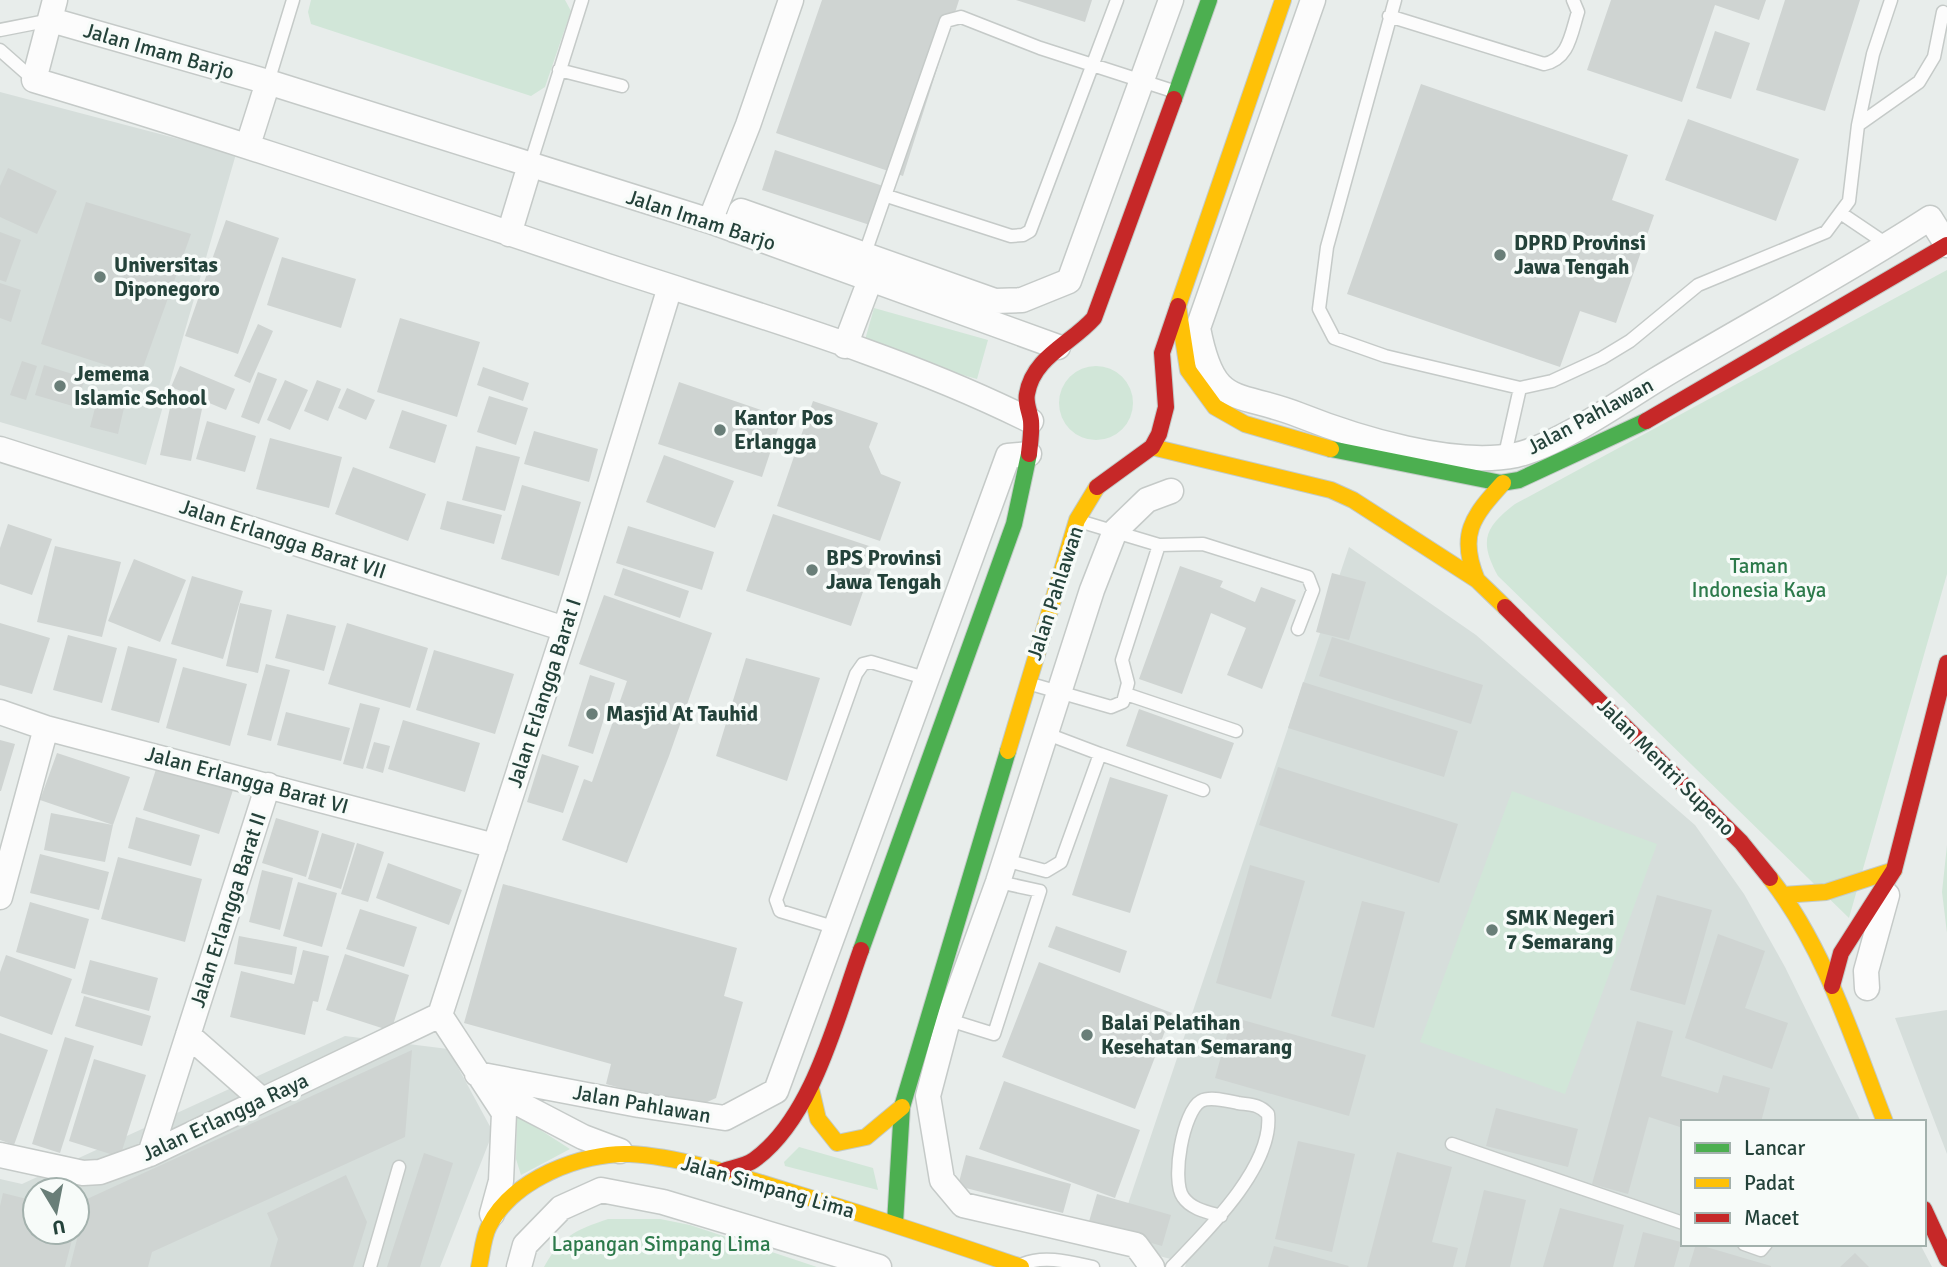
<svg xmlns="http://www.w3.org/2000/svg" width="1947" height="1267" font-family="Signika,sans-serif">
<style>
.built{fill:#d6dedb;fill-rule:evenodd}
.green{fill:#d1e6d8}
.building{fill:#cfd4d2}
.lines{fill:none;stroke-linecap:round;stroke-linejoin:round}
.lane-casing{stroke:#c5cac8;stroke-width:15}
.street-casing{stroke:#c5cac8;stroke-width:27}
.fast-casing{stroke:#c3cbc8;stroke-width:18}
.slow-casing{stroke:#c3cbc8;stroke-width:18}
.jam-casing{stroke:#c3cbc8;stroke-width:18}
.lane{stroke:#fcfcfc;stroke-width:12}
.street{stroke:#fcfcfc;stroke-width:24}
.fast{stroke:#4caf50;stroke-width:16}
.slow{stroke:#ffc107;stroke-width:16}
.jam{stroke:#c62828;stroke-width:16}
.poi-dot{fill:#697e78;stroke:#f7fbf9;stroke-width:2.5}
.labels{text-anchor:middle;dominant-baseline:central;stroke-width:7;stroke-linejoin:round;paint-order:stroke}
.street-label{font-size:21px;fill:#24423a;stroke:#f7fbf9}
.poi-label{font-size:21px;font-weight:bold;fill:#24423a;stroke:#f7fbf9;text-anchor:start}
.park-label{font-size:21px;fill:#2d7a4b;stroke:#f7fbf9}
</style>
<rect width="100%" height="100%" fill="#e8edeb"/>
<path class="built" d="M0,92L236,154L146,465L0,422Z
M1349,547L1476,635L1695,825L1744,894L1785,967L1861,1122H1683V1244H1920L1932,1267H1185L1186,1263L1117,1245L1129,1201Z
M1947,1010V1154L1895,1018Z
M345,1036L448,1049L493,1132L440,1267H0V1179L22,1184ZM35,1190H77V1232H35Z"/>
<path class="green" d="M311,0H565L571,11L545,87L531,96L311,24L308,12Z
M1947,270V574L1849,918L1498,576C1479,541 1484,528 1515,504Z
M874,308L988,340L977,379L863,347Z
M1059 403a37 37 0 1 1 74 0a37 37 0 1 1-74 0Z
M1512,791L1657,844L1565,1094L1420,1042Z
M1947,845V933L1942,892Z
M517,1115L570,1149L521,1175L516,1159Z
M799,1147L873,1168L878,1190L785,1166L784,1162Z
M608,1219H660L690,1225L817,1267H544C561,1236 576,1230 608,1219Z"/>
<path class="building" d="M822,0H959L903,176L776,133Z
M1016,0H1092L1085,22Z
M1611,0H1766L1759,20L1715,5L1682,102L1587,70Z
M1785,0H1860L1825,111L1756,90Z
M1715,31L1750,43L1731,99L1696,88Z
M1421,84L1628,155L1612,200L1654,215L1616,323L1580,311L1560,367L1347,294Z
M1688,119L1799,159L1776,221L1665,180Z
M775,150L886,187L873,226L762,190Z
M8,168L57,191L37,234L0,217V186Z
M86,202L191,234L140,376L41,344Z
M226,220L279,238L238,354L185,336Z
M0,232L21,240L6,282L0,280Z
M282,257L356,279L341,328L267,305Z
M0,283L21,290L11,322L0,318Z
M400,318L480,342L457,417L377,392Z
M258,324L273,331L250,383L234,376Z
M22,361L37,366L26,400L10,395Z
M44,365L85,378L76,407L35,395Z
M180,366L235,389L226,410L171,387Z
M483,367L529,383L523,401L477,385Z
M258,372L277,379L259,424L241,417Z
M285,380L308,390L290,430L267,420Z
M317,380L341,389L328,421L304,411Z
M679,382L782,417L762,477L658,444Z
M347,388L375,400L366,420L338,408Z
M99,393L126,399L118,434L90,427Z
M489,396L528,408L516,445L477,432Z
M813,401L878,423L869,447L881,474L901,482L880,541L777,506Z
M171,403L202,409L191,461L160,455Z
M402,410L447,425L435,463L389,448Z
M207,421L256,436L245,472L196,459Z
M534,431L598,449L589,482L524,464Z
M270,438L342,457L329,508L256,489Z
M476,446L520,457L505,511L462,500Z
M664,455L734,481L715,528L646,502Z
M353,467L426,494L408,541L335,514Z
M522,485L581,502L559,576L501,559Z
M447,501L502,515L494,544L440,529Z
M773,514L878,549L851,626L746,591Z
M8,524L52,539L32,595L0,584V548Z
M628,526L714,552L702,590L616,563Z
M55,546L121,562L102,637L37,622Z
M134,559L186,580L160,642L108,621Z
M1180,566L1223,581L1220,587L1255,602L1261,587L1296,600L1262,689L1227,675L1246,628L1211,613L1182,694L1139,679Z
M623,568L689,591L680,618L614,595Z
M1332,573L1366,582L1349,640L1316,632Z
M192,576L243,591L223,659L171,644Z
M604,595L712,633L669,756L627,863L562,840L584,779L592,782L627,681L579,664Z
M240,603L272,610L258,673L226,666Z
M287,614L336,626L324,671L275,658Z
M0,623L50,638L32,694L0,685Z
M347,623L428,648L410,708L328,684Z
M68,635L117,648L102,703L53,690Z
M1332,637L1483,685L1471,724L1319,676Z
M128,646L177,659L159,723L111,710Z
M434,650L514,674L495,734L416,710Z
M746,658L820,678L787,781L716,756Z
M266,664L290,670L271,741L247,735Z
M183,667L247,684L230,746L166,728Z
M590,675L615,683L593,754L568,746Z
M1303,682L1458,731L1444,777L1288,728Z
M360,703L380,708L363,769L343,764Z
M1139,709L1234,743L1221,779L1126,746Z
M286,712L350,728L341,761L277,745Z
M403,720L480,743L465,792L388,769Z
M0,740L15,744L1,791H0Z
M374,742L390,746L383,773L366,768Z
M57,753L130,777L113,825L40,800Z
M542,754L579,766L563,813L527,802Z
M157,766L233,790L219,834L143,810Z
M1278,767L1458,824L1439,883L1259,825Z
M1110,777L1168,795L1130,913L1072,895Z
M51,813L113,825L105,862L44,850Z
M136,817L200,835L191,866L128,848Z
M276,818L319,831L306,877L262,863Z
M322,833L355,843L341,889L308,879Z
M357,843L384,852L368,902L341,894Z
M40,854L109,872L99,910L30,893Z
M118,857L202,879L185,942L101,919Z
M388,863L462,890L449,925L376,898Z
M1250,865L1305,881L1271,999L1216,983Z
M262,870L293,878L280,930L249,922Z
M298,882L337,893L322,947L283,936Z
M503,884L737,948L724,996L743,1002L716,1098L694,1108L606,1084L611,1064L464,1023Z
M1657,895L1712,910L1685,1005L1630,990Z
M1362,901L1405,912L1374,1028L1331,1016Z
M30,902L89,919L75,969L16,952Z
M360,909L417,927L404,967L346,949Z
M1056,926L1127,951L1120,973L1048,947Z
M1718,934L1765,951L1745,1008L1788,1023L1772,1069L1685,1038Z
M239,936L297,947L292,975L234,964Z
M303,950L329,956L318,1002L313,1001L305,1035L230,1017L241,971L294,984Z
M345,954L409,975L391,1031L326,1010Z
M6,955L72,979L52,1035L0,1016V972Z
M90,960L158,978L149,1011L81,993Z
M1039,962L1172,1013L1135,1109L1002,1057Z
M84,996L151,1016L142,1046L75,1026Z
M1232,1017L1366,1055L1349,1116L1215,1078Z
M1637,1021L1673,1031L1661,1076L1718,1093L1723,1075L1770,1088L1761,1122H1683V1128L1649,1117L1628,1194L1592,1184Z
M0,1033L48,1050L14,1145L0,1140Z
M65,1037L94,1046L60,1153L32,1144Z
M412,1050L405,1137L152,1252L148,1267H70L87,1199Z
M94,1059L146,1075L120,1157L69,1141Z
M1004,1081L1140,1130L1115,1198L979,1149Z
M1496,1108L1578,1129L1568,1167L1486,1146Z
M1298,1141L1355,1154L1332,1252L1275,1239Z
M1397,1152L1452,1167L1432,1242L1458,1248L1453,1267H1367Z
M424,1153L453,1163L420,1267H387Z
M966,1155L1071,1184L1063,1213L958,1186Z
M346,1175L367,1222L353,1267H270L278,1239L267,1213Z
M1484,1190L1526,1200L1510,1267H1465Z
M3,1193L35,1201V1232H74L65,1267H0V1206Z
M1097,1194L1171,1215L1162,1246L1088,1225Z
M1560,1208L1624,1225L1613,1267H1543Z
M1643,1232L1681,1242L1674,1267H1634Z
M1696,1244L1771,1266V1267H1689Z
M1274,1246L1349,1266L1348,1267H1268Z
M1855,1253L1869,1267H1840Z"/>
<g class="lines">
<g class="lane-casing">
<path id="lane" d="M1395,0L1327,247L1319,309L1334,338L1385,356L1520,388L1552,381L1602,358L1630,341L1698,285L1826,232L1849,201L1858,125L1873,54L1891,0
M1389,16L1544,64C1569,59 1571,34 1578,12L1573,0
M0,30L51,20
M0,50L34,80
M559,70L622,86
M268,82L293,0
M1858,125L1919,82L1934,57L1943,12
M530,165L582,0
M887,196L1011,236L1023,235L1030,231L1117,0
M1842,214L1888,245
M864,256L946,21L961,17L1040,48L1173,91
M1504,459L1520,388
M1079,521L1159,545L1203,544L1308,577L1313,590L1298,629
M1031,684L1111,707L1123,702L1128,683L1122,660L1159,545
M1126,694L1236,731
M1100,754L1203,790
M1001,859L1046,871L1061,862L1100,754L1042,732
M840,929L780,911L776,900L856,674L863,664L871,662L928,679
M946,1019L994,1034L1040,891L994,881
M1452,1144L1683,1223
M1744,1244L1761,1250L1766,1244
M1023,1264C1044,1255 1070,1262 1093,1267
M370,1267L399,1167
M1172,1267C1206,1232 1274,1166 1268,1114C1259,1104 1251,1105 1238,1103C1227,1101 1211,1096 1201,1101C1183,1111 1171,1180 1183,1197C1191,1209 1207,1212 1221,1216"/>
</g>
<g class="street-casing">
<path id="street" d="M55,0L34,80C229,138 421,204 613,268C750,313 904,357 1031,421
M1313,0L1198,328C1214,410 1235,390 1299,415C1357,438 1454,468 1516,455C1557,446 1619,403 1656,380C1747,325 1841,276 1930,218L1947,245
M51,20L268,82L710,221L1058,347
M248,145L268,82
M710,221L748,125L791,0
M734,230L741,211L995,301L1022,300L1069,281L1171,0
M509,234L530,165
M845,346L870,280
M0,449L565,629
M0,712L46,728L495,846
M0,897L46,728
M1867,988L1866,971L1887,895
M188,1035L262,1100
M477,1074L639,1105L725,1118L776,1091L1008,456L1029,454
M489,1088L583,1137L620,1151
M150,1154L268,785
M0,1155L83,1173L100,1172L150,1154L440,1015
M492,1214L501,1181L504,1113L440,1015L565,629L670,287
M519,1267L525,1245L561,1208L601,1190L663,1202L879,1267
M1152,1267L1136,1245L963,1205L942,1180L928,1096L948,1020L998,882L1092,590L1115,531L1147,500L1171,491"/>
</g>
<g class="fast-casing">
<path id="fast" d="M1174,99L1209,0
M1331,449L1501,483L1519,480L1646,421
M861,950L1014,524L1029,454
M895,1223L902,1107L1008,751"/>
</g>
<g class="slow-casing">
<path id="slow" d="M1283,0L1178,306L1188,370L1215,407L1245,424L1331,449
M1152,447L1331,490L1353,500L1477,580L1505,607
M1477,580C1458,535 1472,517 1503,483
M1008,751L1077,520L1097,487
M1770,878C1825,948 1853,1040 1885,1122
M1783,895L1826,892L1894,870
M811,1089L818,1119L837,1143L866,1137L902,1107
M479,1267C482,1254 483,1237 489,1226C512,1180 581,1152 630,1154C677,1156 739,1176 784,1190C864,1214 942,1240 1021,1267"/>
</g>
<g class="jam-casing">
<path id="jam" d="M1646,421L1947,245
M1029,454C1030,443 1032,432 1031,421C1030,412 1025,403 1027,394C1033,357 1071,344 1094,318L1174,99
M1097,487L1152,447L1159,434L1166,407L1162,353L1178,306
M1505,607L1741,842L1770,878
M1832,986L1841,953L1894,870L1947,663
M723,1171C732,1168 746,1166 754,1160C813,1118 837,1016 861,950
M1924,1209L1947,1259"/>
</g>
<use href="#lane" class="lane"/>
<use href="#street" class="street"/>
<use href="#fast" class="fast"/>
<use href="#slow" class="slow"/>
<use href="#jam" class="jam"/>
</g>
<g class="poi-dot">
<circle cx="1500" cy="255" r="7"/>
<circle cx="100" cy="277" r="7"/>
<circle cx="60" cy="386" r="7"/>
<circle cx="720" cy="430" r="7"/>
<circle cx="812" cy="570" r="7"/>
<circle cx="592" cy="714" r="7"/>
<circle cx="1492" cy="930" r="7"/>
<circle cx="1087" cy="1035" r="7"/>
</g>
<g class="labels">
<g class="street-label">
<text transform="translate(159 51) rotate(16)">Jalan Imam Barjo</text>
<text transform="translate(701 220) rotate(18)">Jalan Imam Barjo</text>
<text transform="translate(1590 416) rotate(-28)">Jalan Pahlawan</text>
<text transform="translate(283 539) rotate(18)">Jalan Erlangga Barat VII</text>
<text transform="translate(1055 593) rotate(-72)">Jalan Pahlawan</text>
<text transform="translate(544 693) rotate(-72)">Jalan Erlangga Barat I</text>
<text transform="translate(1666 767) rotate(45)">Jalan Mentri Supeno</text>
<text transform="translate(247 780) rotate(15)">Jalan Erlangga Barat VI</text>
<text transform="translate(228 910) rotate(-72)">Jalan Erlangga Barat II</text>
<text transform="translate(642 1104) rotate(10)">Jalan Pahlawan</text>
<text transform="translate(225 1117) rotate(-25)">Jalan Erlangga Raya</text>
<text transform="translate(768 1187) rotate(16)">Jalan Simpang Lima</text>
</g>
<g class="poi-label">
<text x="1514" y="243">DPRD Provinsi<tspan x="1514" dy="24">Jawa Tengah</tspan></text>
<text x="114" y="265">Universitas<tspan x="114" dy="24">Diponegoro</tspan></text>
<text x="74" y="374">Jemema<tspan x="74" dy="24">Islamic School</tspan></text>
<text x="734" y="418">Kantor Pos<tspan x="734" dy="24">Erlangga</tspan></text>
<text x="826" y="558">BPS Provinsi<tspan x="826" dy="24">Jawa Tengah</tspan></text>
<text x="606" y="714">Masjid At Tauhid</text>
<text x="1506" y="918">SMK Negeri<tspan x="1506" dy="24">7 Semarang</tspan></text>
<text x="1101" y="1023">Balai Pelatihan<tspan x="1101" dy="24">Kesehatan Semarang</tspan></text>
</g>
<g class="park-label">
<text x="1759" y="566">Taman<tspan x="1759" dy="24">Indonesia Kaya</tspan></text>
<text x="661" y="1244">Lapangan Simpang Lima</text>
</g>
</g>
<rect x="1681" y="1120" width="245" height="126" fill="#f7fbf9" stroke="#a3b1ad" stroke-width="2"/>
<rect x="1695" y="1143" width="35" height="10" fill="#4caf50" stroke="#a3b1ad" stroke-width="2"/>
<text x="1744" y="1155" font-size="21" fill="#24423a">Lancar</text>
<rect x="1695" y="1178" width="35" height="10" fill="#ffc107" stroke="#a3b1ad" stroke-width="2"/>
<text x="1744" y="1190" font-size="21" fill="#24423a">Padat</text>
<rect x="1695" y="1213" width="35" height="10" fill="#c62828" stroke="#a3b1ad" stroke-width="2"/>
<text x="1744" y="1225" font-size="21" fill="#24423a">Macet</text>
<g transform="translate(56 1211) rotate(170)"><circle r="33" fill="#f7fbf9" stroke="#a3b1ad" stroke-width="2"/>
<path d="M0-5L12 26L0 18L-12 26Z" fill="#697e78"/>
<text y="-10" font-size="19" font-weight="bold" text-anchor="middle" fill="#24423a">U</text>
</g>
</svg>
